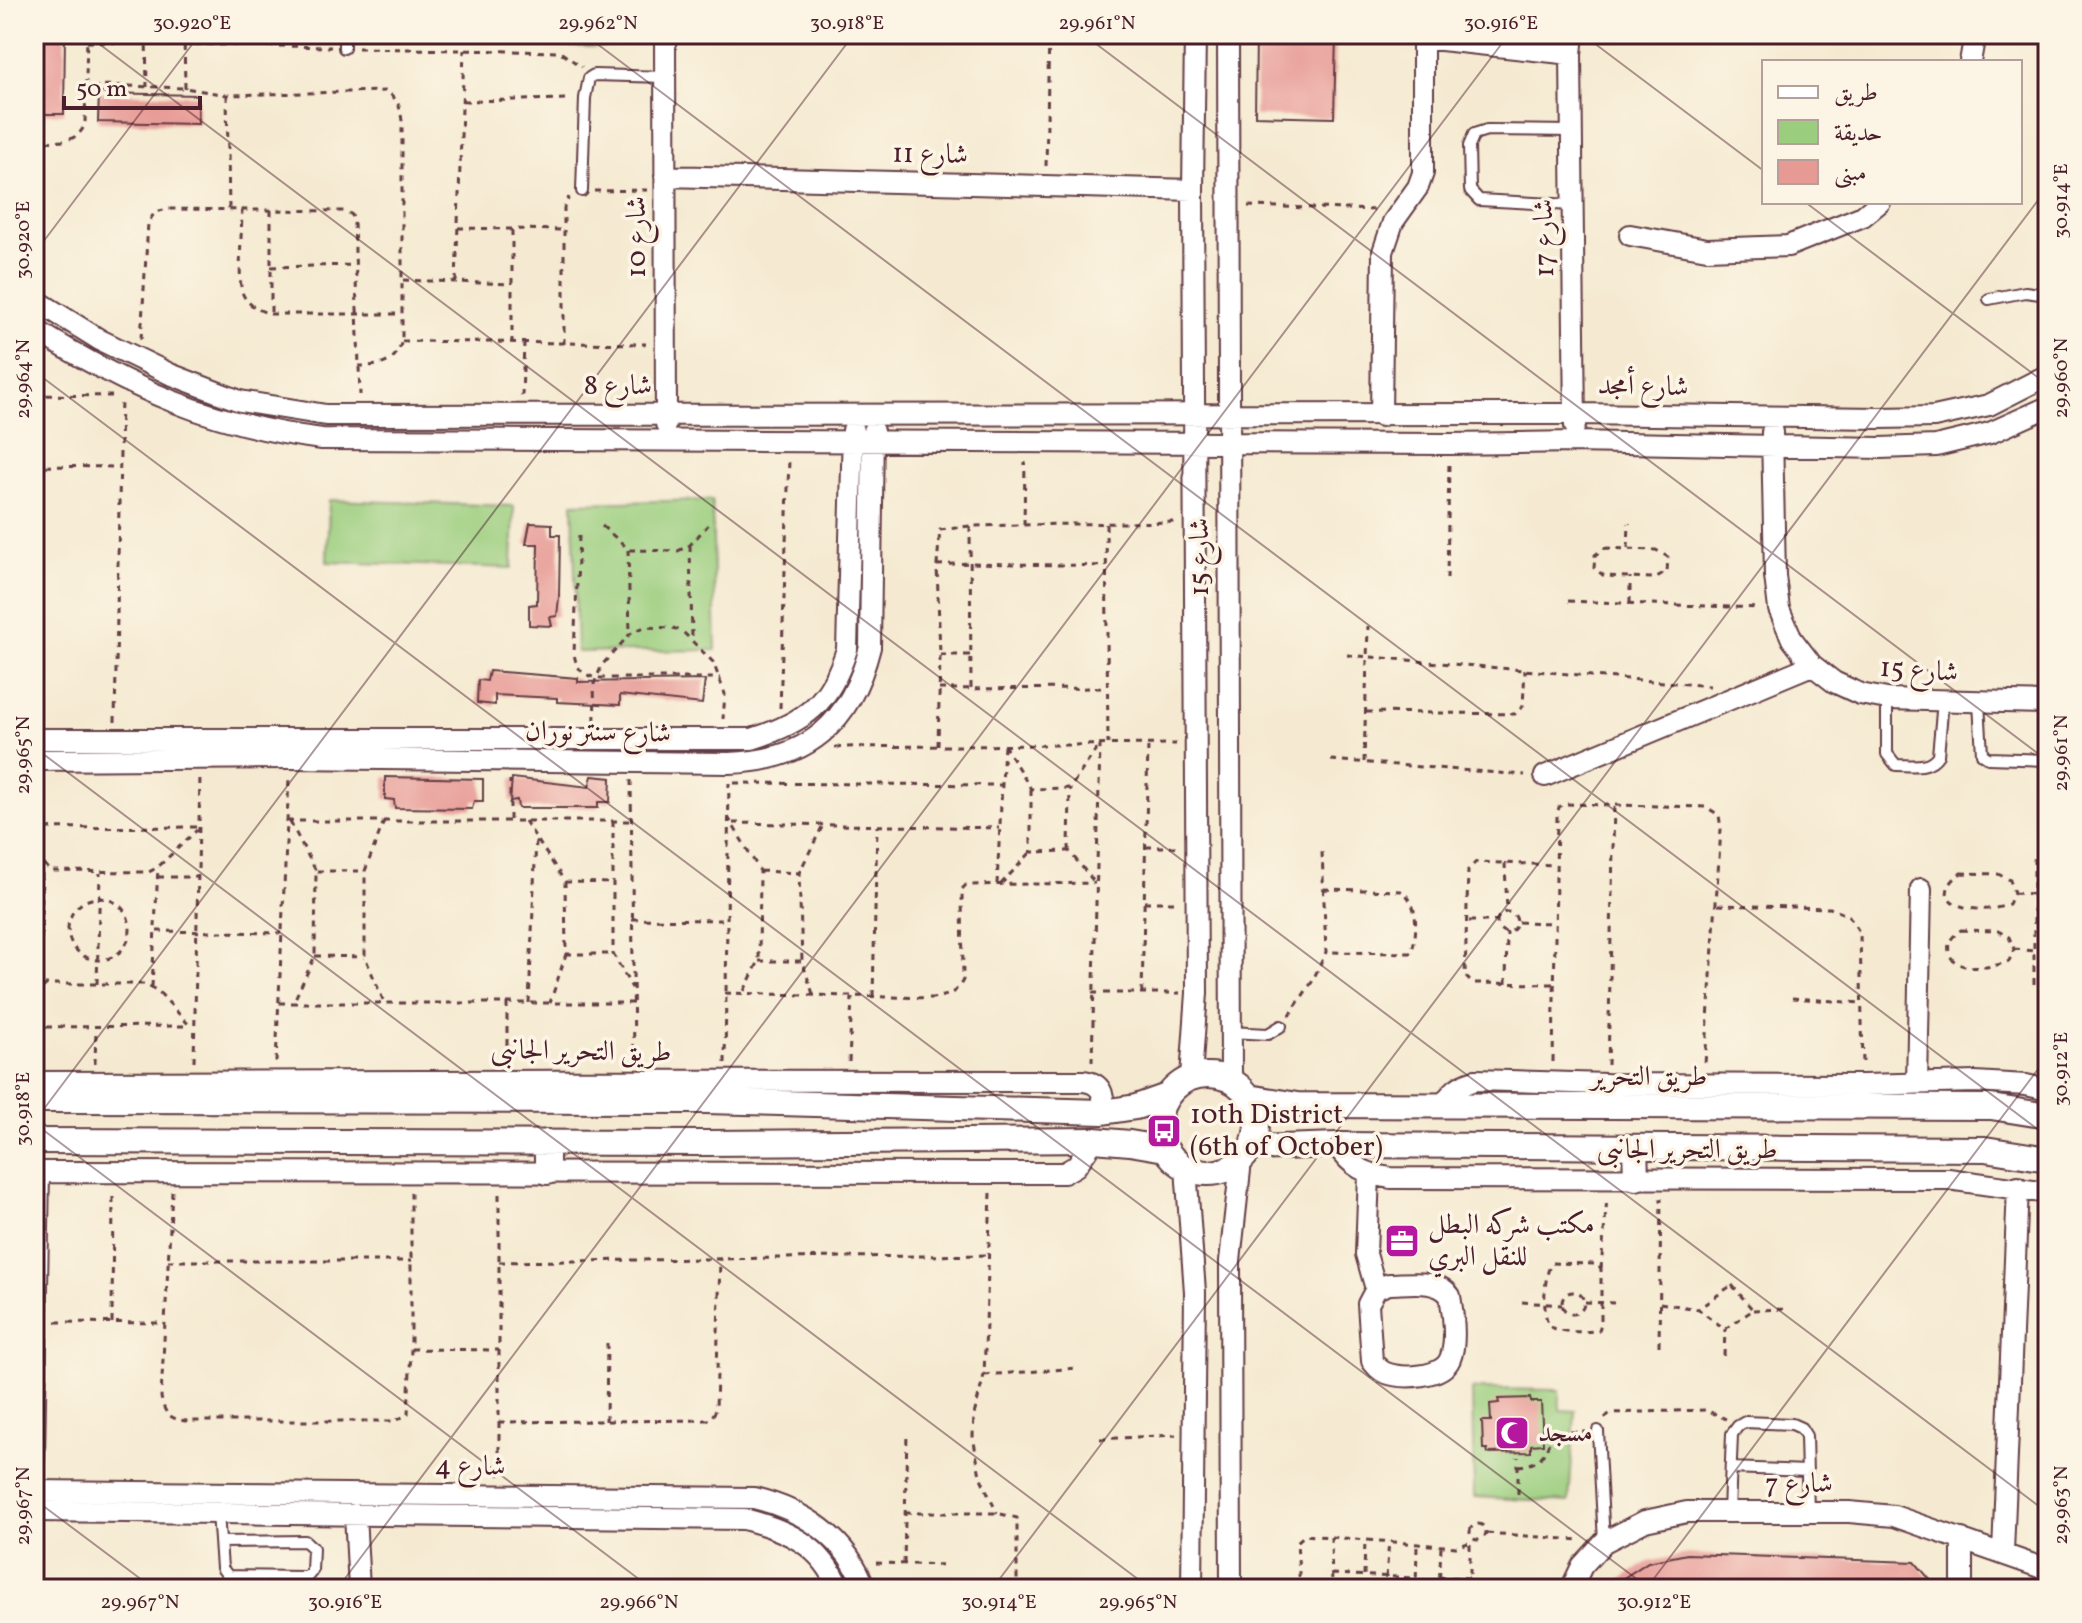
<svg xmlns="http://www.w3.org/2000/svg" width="2082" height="1623" font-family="Vollkorn,Amiri,serif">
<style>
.green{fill:#9acd7d;stroke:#727654;stroke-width:2}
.building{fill:#e79994}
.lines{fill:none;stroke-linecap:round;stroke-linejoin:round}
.service-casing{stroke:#643d44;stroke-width:14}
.minor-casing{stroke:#643d44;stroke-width:24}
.tertiary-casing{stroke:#643d44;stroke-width:28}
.path{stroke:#643d44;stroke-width:3;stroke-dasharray:6 6;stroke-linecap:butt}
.service{stroke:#fff;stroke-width:10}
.minor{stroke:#fff;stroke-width:20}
.tertiary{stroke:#fff;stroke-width:24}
.ticks{fill:none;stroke:#4a1f2b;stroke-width:2;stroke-opacity:0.45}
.labels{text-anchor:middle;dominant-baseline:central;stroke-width:7;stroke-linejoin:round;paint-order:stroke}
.street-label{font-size:28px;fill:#4a1f2b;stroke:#fcf5e5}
.poi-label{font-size:28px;fill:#4a1f2b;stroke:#fcf5e5;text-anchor:start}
.neatline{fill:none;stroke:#4a1f2b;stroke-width:3}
.ticks-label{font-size:20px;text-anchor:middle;fill:#4a1f2b}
</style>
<rect width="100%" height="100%" fill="#fcf5e5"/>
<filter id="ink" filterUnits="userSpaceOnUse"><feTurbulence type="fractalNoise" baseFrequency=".0125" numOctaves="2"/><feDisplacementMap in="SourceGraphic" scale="16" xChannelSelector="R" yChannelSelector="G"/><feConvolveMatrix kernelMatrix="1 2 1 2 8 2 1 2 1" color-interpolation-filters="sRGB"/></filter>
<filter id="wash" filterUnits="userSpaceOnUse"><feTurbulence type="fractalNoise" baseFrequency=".006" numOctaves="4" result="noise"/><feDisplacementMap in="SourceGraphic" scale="32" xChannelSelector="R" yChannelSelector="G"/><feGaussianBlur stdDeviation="1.8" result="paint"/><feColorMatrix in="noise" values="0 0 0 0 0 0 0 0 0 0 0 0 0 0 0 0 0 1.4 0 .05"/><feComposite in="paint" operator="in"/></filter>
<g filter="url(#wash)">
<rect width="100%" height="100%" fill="#f5ead1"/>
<path class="green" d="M570,34H628C618,52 588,46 570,46Z
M329,500L514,506L512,568L327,562Z
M712,500L716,650L577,652L573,503Z
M1472,1389L1559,1390L1560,1410L1575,1411L1569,1502L1474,1497Z"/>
<g id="blocks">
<path class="building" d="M38,34H65L64,114H37Z
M1256,34H1336L1334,118L1255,116Z
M99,93L198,95V124L98,122Z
M530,523L552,524V535H560L559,597L557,616L550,617L552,626L529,625V605L537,604L538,544H526Z
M489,671L578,678V682L705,680L702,704L620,695V705L557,702V698L495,695V705L477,703L478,680L487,681Z
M592,776L611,778L610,802H598V808H518L517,800L510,801L512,778L589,787Z
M385,777L483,779V801H474L472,809L395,808L394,800L385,799Z
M1530,1398L1531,1402H1541L1543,1444L1531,1445V1452L1488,1453L1487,1449H1483L1482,1421H1491L1490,1404L1499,1403L1498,1399Z
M1687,1554L1915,1562L1938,1589H1607L1648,1562Z"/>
</g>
</g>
<g filter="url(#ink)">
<use href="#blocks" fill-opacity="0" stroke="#643d44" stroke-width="2"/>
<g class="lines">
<g class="service-casing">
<path id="service" d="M344,48V34
M1572,131L1487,130L1474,134L1469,146L1470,190L1479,200L1573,205
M582,191L585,98L589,78L594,75L665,77
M1989,299L2025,292L2048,295
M1887,699V754L1896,765C1912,765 1929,769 1938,755L1943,701
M1979,703L1982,754L1988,758L2048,760
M1229,1032L1268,1034L1281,1026
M1598,1431L1604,1542
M1731,1468L1807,1471
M1729,1512L1732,1434L1738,1426L1745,1422L1792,1424L1801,1428L1806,1436L1808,1513
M218,1513L222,1568L228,1576L303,1577H307L312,1571L313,1548L305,1541L220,1542"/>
</g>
<g class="minor-casing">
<path id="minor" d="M665,34L666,424
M1228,34L1231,1080
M1418,34L1423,38L1571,54
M1573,34L1571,54L1575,426
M1970,62L1975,34
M665,176L1193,190
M1630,235L1707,249L1788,246L1863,216L1880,202
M34,299L100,340L170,374L240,401L326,415L1575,414L1879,418L1934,417L1989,405L2048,375
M34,329C129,388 210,425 322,439L1450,444L1574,442L1880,448L1936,446L1990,433L2048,407
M1381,416L1383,252L1393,222L1418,187L1423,173V38
M1772,432L1775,576L1779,609L1792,639L1812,665L1834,682L1860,694L1887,699L2048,703
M34,739H752C806,722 830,703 847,649L853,430
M34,760L290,758L729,763C808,761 851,723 870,647L873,431
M1545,776L1812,665
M1191,1077L1197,993L1193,190L1195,34
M34,1082C384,1079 733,1082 1083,1081C1102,1083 1105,1095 1103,1112
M1917,1084L1921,889
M1443,1106C1451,1091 1459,1085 1475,1080L1607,1084L1863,1085L1975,1082L2026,1085L2048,1090
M1337,1145C1351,1167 1365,1174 1391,1178L1948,1179L2048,1193
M1186,1168L1195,1292L1192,1589
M34,1172L1064,1173L1076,1166L1094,1140
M1369,1174L1366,1254L1376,1289
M1389,1284C1408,1284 1438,1278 1450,1296C1453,1313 1457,1343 1450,1359C1442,1378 1403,1379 1386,1373C1380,1371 1376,1366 1372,1361L1368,1304L1376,1289Z
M34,1458L39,1172
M34,1491L754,1498C803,1510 848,1538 865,1589
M34,1511L744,1519C787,1530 822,1545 839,1589
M355,1514L359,1589
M2003,1552L2018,1187
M1231,1589L1230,1261L1241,1161
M1571,1589L1582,1566L1604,1542L1645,1521L1687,1512H1849L1894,1516L2048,1570
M1962,1589V1539"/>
</g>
<g class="tertiary-casing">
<path id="tertiary" d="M1159 1124a49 49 0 1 1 98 0a49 49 0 1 1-98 0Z
M1249,1097L1297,1105L1991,1107L2048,1116
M34,1100L706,1101L1103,1112L1136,1107L1167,1096
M34,1141L707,1143L1094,1140L1130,1143L1165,1149
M547,1142V1172
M1635,1147L1636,1178
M1251,1148L1337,1145L1985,1149L2048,1159"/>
</g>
<path class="path" d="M146,34L147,87
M184,34L185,88
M87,42L331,47
M358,48L560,52L582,67
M227,95L229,209
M85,98L100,85L185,88L227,95L385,91C398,98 400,106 402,121V341C394,365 382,366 359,366
M463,101L571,99
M34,141C54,141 76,146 85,124L87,34
M1046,166L1049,34
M594,191L647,190
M1248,206L1380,210
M242,209C242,227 238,278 242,292C246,304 259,311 271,314H402
M271,210V314
M458,228L564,230
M271,267L355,265
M403,280L511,284
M456,282L464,50
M141,339L148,223L155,212L168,209L346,211L352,215L354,222L360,395
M402,341L646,344
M512,344V229
M564,344V208L569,197
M34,395L113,396
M522,396L524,344
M34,466L118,467
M1106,524L1108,744
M1024,525L1025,462
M602,526L630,550L678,551L690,545L708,525
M970,526L971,689
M579,536L574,653C576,668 581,674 596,678H720
M690,546L692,638
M1605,548L1656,550L1668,557L1667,571L1655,578L1604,576L1594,568L1595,555Z
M1628,548L1629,523
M628,550L630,634
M937,565L970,563L1105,566
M1447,579L1449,463
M1568,601L1759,608
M1630,603V577
M940,655H971
M1347,655L1710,686
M939,689L1107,688
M780,708L789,460
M1366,712L1515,714L1523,706L1525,670
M595,721L594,684L602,665L630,634L644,627L673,628L683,632L713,662L725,694L723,719
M115,722L121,398
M1004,745L1031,789L1070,788L1100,744
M938,746L940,655L937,565L940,530L970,526L1175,522
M835,747L1176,744
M1331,760L1525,775
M1364,762L1368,626
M631,780L634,1061
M734,783L1002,785
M1031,790V852L1069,851L1095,883
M728,817L760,871L759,961L743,993
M510,820V780
M287,821H631
M384,821L365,871V957L384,1002
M525,821L565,882L566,954L550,1003
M613,821V954L632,988
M290,822L316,871L315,956L293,1003
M733,823L999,828
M34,828L199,827
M1146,847H1178
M1069,851L1070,788
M34,857L52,871L149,872L158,867L197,830
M2034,858V988
M1505,863L1507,912
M317,871H365
M760,871L799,873
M1961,873L1998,874L2010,880L2014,893L2009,904C1981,917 1920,905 1961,873Z
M158,877H198
M565,882L613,883
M997,884L1004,745
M1001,884L1031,852
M1324,889L1401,891C1419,901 1418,935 1411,953L1326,952
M2014,893L2034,894
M68 929a31 31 0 1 1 62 0a31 31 0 1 1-62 0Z
M1144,902H1177
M1718,905L1830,908L1849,916L1860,933L1863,1065
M1497 922a10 10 0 1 1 20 0a10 10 0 1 1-20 0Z
M632,919L726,920
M1469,921H1497
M1518,922L1555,923
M1961,930L1998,931L2009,937L2014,949L2009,961C1994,968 1953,974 1949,952C1947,941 1953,936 1961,930Z
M157,931L281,933
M2014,949L2034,951
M566,954H613
M315,956L364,957
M759,961H802
M97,984L100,873
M1506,984L1507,932
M1553,984L1472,983L1465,976L1468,870L1476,862L1556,865
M41,987L42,864
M152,987L158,867
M725,993L932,998C947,996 956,994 963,980L962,889L966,885L1095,883
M1092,993H1180
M1142,993L1148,745
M813,994L802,961L799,873L823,825
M34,995L47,984H146L159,992L190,1026
M873,996L877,826
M1792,998L1861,1003
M279,1003H633
M507,1003V1063
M529,1003L536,839
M1289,1016L1312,982L1326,952L1322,851
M34,1027L190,1026
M194,1061L200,776
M276,1062L289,778
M849,1062L852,997
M1092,1062L1100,746
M1553,1062L1557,816L1559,807L1565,804L1706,807L1719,815L1721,829L1705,1064
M725,1063L729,783
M95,1064L96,1028
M1608,1065L1614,805
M172,1191L161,1397C164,1413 169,1419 186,1421H395L408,1414L411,1349V1192
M991,1193L984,1375L974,1415L973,1436L980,1476L997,1513
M168,1261H411
M499,1262L989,1255
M1552,1263L1596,1264L1601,1269V1324L1599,1330C1590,1333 1554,1333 1549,1325C1542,1315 1544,1271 1552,1263Z
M1601,1269L1607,1198
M1732,1285L1753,1310L1725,1329L1698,1309Z
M1562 1303a11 11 0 1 1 22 0a11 11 0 1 1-22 0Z
M1522,1302L1562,1305
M1585,1302L1614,1303
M1660,1303L1698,1309
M1753,1310L1788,1309
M56,1322L164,1323
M112,1323L113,1191
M1659,1346L1661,1198
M411,1349L499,1350
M1724,1356L1725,1329
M984,1375L1078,1368
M1605,1418L1610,1413L1706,1410L1726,1419
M606,1421L607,1343
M499,1422L710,1420L716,1410L720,1259
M1100,1439L1176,1435
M1518,1466C1540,1465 1548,1453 1551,1432H1586
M499,1476V1192
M1518,1494V1457
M905,1513H997L1017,1518V1589
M1470 1532a8 8 0 1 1 16 0a8 8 0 1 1-16 0Z
M1487,1533L1579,1540
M1331,1537L1332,1589
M1470,1544V1589
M876,1563L948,1565
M904,1564L907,1432
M1332,1574L1417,1578
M1364,1575L1365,1539
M1386,1577L1389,1541
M1439,1577L1470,1578
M1300,1589L1297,1542L1305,1535L1456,1547L1474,1541
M1416,1589L1417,1545
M1439,1589L1441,1546"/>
<use href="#service" class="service"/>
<use href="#minor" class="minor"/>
<use href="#tertiary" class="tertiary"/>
</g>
</g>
<path class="ticks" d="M86,34L2048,1513M584,34L2048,1137M1083,34L2048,761M1582,34L1764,171M1805,202L2048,385M34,254L200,34M34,371L1650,1589M34,747L1151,1589M34,1122L854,34M34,1123L652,1589M34,1499L154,1589M337,1589L1509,34M992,1589L2048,187M1646,1589L2048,1056"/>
<defs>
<g id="bus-square" transform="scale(1.8)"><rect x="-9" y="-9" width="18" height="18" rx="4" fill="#b5179e" stroke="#fcf5e5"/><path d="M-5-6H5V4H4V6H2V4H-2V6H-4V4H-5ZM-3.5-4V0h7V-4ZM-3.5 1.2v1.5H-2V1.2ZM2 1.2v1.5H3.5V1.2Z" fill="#fff"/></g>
<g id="office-square" transform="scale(1.8)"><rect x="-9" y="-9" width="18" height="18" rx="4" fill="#b5179e" stroke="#fcf5e5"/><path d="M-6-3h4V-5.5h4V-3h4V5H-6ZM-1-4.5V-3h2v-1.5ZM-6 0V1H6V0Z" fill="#fff"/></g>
<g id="mosque-square" transform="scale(1.8)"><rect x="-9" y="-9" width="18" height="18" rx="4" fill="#b5179e" stroke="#fcf5e5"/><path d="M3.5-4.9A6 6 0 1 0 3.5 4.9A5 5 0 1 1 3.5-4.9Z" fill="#fff"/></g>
</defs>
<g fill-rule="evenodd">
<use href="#bus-square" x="1164" y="1131"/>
<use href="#office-square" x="1402" y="1241"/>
<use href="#mosque-square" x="1512" y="1433"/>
</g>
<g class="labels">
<g class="street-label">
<text transform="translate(930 155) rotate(1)">شارع 11</text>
<text transform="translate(637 237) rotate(-90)">شارع 10</text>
<text transform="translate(1545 238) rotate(-91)">شارع 17</text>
<text x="618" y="386">شارع 8</text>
<text transform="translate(1643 387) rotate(1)">شارع أمجد</text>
<text transform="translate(1200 557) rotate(-90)">شارع 15</text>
<text transform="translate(1919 671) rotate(4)">شارع 15</text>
<text transform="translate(598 733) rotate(1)">شارع سنتر نوران</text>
<text transform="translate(581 1052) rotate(1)">طريق التحرير الجانبى</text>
<text x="1649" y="1077">طريق التحرير</text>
<text x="1687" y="1150">طريق التحرير الجانبى</text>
<text transform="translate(470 1467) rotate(1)">شارع 4</text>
<text x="1799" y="1484">شارع 7</text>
</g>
<g class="poi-label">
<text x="1190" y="1115">10th District<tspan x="1190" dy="32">(6th of October)</tspan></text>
<text x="1428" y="1225">مكتب شركه البطل<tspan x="1428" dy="32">للنقل البري</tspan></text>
<text x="1538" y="1433">مسجد</text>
</g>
</g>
<rect width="2082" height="1623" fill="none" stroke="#fcf5e5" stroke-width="88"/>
<rect x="1762" y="60" width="260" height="144" fill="#fcf5e5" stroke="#b59f9b" stroke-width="2"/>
<rect x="1778" y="86" width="40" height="12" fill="#ffffff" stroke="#b59f9b" stroke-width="2"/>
<text x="1834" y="100" font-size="24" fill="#4a1f2b">طريق</text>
<rect x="1778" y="120" width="40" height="24" fill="#9acd7d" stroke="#b59f9b" stroke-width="2"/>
<text x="1834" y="140" font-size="24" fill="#4a1f2b">حديقة</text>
<rect x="1778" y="160" width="40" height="24" fill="#e79994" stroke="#b59f9b" stroke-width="2"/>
<text x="1834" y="180" font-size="24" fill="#4a1f2b">مبنى</text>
<path d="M64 96v12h136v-12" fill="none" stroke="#4a1f2b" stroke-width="4"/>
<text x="76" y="96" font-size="24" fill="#4a1f2b" stroke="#fcf5e5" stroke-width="6" paint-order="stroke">50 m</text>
<rect x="44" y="44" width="1994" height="1535" class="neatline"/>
<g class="ticks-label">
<text x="192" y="29">30.920°E</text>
<text x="598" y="29">29.962°N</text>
<text x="847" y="29">30.918°E</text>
<text x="1097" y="29">29.961°N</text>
<text x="1501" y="29">30.916°E</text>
<text transform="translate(2060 201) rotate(-90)" y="7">30.914°E</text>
<text transform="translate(22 240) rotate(-90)" y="7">30.920°E</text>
<text transform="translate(2060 378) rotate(-90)" y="7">29.960°N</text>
<text transform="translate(22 379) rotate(-90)" y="7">29.964°N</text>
<text transform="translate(2060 753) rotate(-90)" y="7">29.961°N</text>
<text transform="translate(22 755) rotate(-90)" y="7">29.965°N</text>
<text transform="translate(2060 1069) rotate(-90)" y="7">30.912°E</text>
<text transform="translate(22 1109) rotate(-90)" y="7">30.918°E</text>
<text transform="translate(2060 1505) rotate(-90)" y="7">29.963°N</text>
<text transform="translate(22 1506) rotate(-90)" y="7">29.967°N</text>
<text x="140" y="1608">29.967°N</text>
<text x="345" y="1608">30.916°E</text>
<text x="639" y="1608">29.966°N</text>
<text x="999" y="1608">30.914°E</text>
<text x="1138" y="1608">29.965°N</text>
<text x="1654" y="1608">30.912°E</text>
</g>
</svg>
